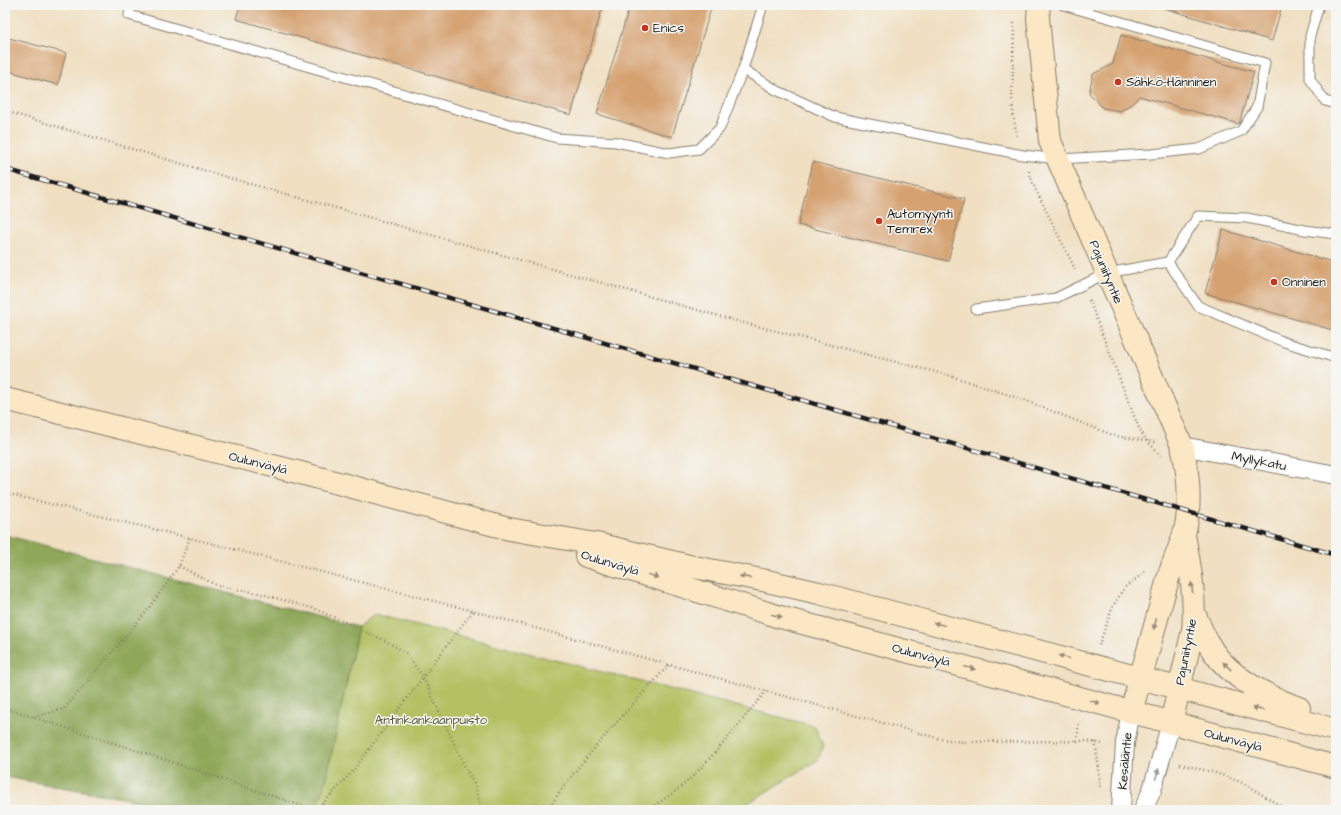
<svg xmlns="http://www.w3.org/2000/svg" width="1341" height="815" font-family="'Architects Daughter',sans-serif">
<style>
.green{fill:#b3c163;stroke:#686e40}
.forest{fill:#8ea759;stroke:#55623a}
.building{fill:#d5a170}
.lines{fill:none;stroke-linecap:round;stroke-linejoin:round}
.lane-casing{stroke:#867e6e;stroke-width:11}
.street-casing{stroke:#867e6e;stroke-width:20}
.secondary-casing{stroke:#867e6e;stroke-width:24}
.path{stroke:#867e6e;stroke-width:2.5;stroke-dasharray:1 3;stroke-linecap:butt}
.lane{stroke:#fff;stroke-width:9}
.street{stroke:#fff;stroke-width:18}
.secondary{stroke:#fbe7c3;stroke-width:22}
.rail-casing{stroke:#1c1c1c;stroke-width:4.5}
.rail{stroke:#f6f6f2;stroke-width:3;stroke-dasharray:9;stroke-linecap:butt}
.oneway{fill:#978c78}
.oneway2{fill:#999}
.poi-dot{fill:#c8321e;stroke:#f6f6f2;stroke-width:1.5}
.labels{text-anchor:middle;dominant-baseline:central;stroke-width:3;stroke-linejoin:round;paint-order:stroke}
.poi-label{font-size:13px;fill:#1c1c1c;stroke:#f6f6f2;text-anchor:start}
.street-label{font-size:13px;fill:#1c1c1c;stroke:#f6f6f2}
.park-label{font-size:13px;fill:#515635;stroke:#f6f6f2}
</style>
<rect width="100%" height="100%" fill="#f6f6f2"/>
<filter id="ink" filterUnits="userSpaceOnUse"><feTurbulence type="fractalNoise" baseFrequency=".025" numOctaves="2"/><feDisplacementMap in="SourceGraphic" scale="8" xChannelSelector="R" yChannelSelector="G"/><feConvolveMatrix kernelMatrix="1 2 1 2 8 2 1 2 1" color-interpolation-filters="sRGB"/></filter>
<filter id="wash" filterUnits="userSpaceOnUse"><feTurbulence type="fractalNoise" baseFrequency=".012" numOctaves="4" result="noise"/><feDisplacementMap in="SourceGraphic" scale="16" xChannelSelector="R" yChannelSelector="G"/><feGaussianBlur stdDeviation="0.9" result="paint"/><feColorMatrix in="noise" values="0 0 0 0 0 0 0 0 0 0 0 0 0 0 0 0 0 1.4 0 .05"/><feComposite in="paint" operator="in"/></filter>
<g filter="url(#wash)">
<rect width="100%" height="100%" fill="#f0dfc1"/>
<path class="green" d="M374,614L815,726L823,746L818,760L737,810H316L326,781L358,627Z"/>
<path class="forest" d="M5,535L358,627L326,781L316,810H190L5,777Z"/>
<g id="blocks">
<path class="building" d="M240,5H603L571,115L236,19Z
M630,5H712L672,137L597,114Z
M1154,5H1267L1281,9L1272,41Z
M1121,35L1254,72L1239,124L1139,96L1133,103L1120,111L1103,108L1089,93L1093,74L1113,64Z
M5,37L66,53L58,85L5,70Z
M813,162L964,199L948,261L798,225Z
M1223,230L1336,263V331L1205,293Z"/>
</g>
</g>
<g filter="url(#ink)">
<use href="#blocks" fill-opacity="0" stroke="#867e6e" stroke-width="1"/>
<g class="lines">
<g class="lane-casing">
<path id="lane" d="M131,5L129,15L557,138L616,142L669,153L699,149L720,128L743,69
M763,5L743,69L776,90L835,117L1023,155L1058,159L1151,154L1199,149L1241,131L1257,107L1265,63L1063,5
M1319,5L1310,36V79L1325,101L1336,104
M1168,262L1198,306L1284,342L1336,358
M976,309L1056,298L1107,273L1168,262L1198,216L1247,218L1305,230L1336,234"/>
</g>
<g class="street-casing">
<path id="street" d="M1182,446L1336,475
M1121,810L1125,743L1131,712
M1143,810L1152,790L1171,723"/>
</g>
<g class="secondary-casing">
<path id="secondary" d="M1039,5L1038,18L1050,141L1182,446C1189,475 1192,505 1184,534C1179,551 1170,568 1166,586C1154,628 1143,670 1131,712
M5,399L297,472L509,529L596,544L689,566L767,581L819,593L1336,730
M586,556L780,617L1336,767
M1195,615C1200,627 1205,639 1213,651C1232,679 1267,696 1299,708
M1171,723L1193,630C1196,599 1190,566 1184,535"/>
</g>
<path class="path" d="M1014,23L1012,105L1017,138
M5,111L233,179L733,320L951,376L1024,400L1115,436L1155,442
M1029,171L1033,184L1076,271
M1089,300L1138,426L1146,440L1161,455
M5,493L190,538L473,611L941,739L963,742L1086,741L1104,744
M179,566L218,586L258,593L315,609L382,639L405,652L423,677L352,772L317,810
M473,611L423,677L464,765L476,788L481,810
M1099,645L1113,606L1124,588L1147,570
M5,708L169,761L314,810
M34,717L64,709L146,612L179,566L190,538
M1077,741L1079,721
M1095,742L1099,769L1100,787
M1180,764L1216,773L1243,783L1287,810
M548,810C562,786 581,764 599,743C621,717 645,691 669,665
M648,810C663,800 679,790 692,777C719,750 742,720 766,691"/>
<use href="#lane" class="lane"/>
<use href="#street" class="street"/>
<use href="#secondary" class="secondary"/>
<g class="rail-casing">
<path id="rail" d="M5,169L1336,555"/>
</g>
<use href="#rail" class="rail"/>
</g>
<defs><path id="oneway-solid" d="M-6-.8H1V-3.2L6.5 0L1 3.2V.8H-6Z"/></defs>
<g class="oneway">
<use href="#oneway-solid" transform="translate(653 576) rotate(17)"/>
<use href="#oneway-solid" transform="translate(745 577) rotate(-169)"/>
<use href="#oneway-solid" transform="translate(1192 588) rotate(-98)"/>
<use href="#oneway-solid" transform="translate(777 616) rotate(16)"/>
<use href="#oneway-solid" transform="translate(939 624) rotate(-165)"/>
<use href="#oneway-solid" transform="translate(1155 624) rotate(105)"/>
<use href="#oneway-solid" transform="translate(1064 657) rotate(-165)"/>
<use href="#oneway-solid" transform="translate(1227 666) rotate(-137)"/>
<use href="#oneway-solid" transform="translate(970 668) rotate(15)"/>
<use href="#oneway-solid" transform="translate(1095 702) rotate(15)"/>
<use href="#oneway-solid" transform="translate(1258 709) rotate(-165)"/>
</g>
<use class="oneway2" href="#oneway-solid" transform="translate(1157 774) rotate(-73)"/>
</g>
<g class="poi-dot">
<circle cx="645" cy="28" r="4"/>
<circle cx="1118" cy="82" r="4"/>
<circle cx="879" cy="221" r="4"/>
<circle cx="1274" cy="282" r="4"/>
</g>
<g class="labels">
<g class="poi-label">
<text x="653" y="28">Enics</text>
<text x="1126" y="82">Sähkö-Hänninen</text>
<text x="887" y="214">Automyynti<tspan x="887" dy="15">Temrex</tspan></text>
<text x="1282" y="282">Onninen</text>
</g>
<g class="street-label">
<text transform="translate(1106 272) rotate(67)">Pajuniityntie</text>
<text transform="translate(1259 461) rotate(11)">Myllykatu</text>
<text transform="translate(258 463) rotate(14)">Oulunväylä</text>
<text transform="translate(610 563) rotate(17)">Oulunväylä</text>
<text transform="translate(1186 652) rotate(-79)">Pajuniityntie</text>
<text transform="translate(921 655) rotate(15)">Oulunväylä</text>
<text transform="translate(1233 740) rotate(15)">Oulunväylä</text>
<text transform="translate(1125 761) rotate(-85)">Kesäläntie</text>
</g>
<g class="park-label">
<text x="431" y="720">Antinkankaanpuisto</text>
</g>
</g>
<rect width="1341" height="815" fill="none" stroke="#f6f6f2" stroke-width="20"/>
</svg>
